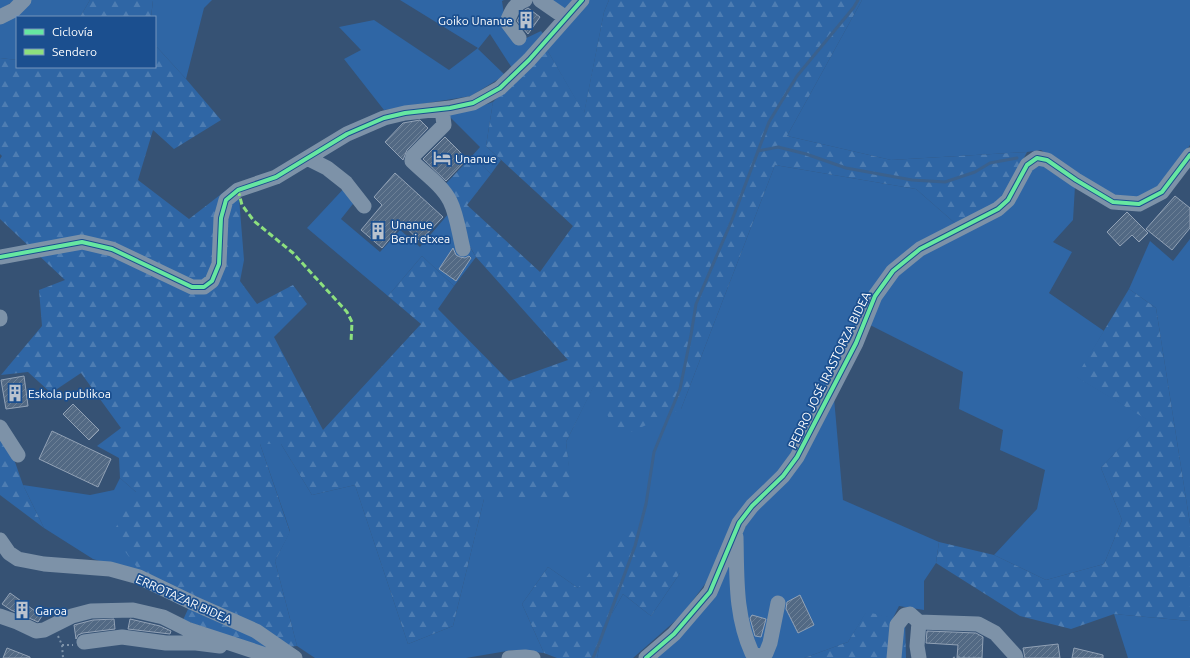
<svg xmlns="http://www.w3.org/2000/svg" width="1190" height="658" font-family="Ubuntu,sans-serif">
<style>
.grass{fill:#2f66a5}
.forest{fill:url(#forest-firs)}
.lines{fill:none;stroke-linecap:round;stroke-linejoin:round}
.stream{stroke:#3b618d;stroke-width:3}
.building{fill:url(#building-hatch);stroke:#92a2b6}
.path{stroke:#7d92a8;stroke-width:2;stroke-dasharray:2 3;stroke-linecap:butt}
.minor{stroke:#7d92a8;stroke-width:15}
.quiet{stroke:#8de07e;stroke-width:3;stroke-dasharray:6 3;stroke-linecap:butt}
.cycleway-casing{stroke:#1b4f8f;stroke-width:6}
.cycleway{stroke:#66e7a1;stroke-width:4}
.labels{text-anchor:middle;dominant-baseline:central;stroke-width:3.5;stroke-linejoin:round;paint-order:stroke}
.poi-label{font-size:12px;fill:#fff;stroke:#1b4f8f;text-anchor:start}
.street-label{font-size:12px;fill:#fff;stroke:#1b4f8f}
</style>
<defs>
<pattern id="forest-firs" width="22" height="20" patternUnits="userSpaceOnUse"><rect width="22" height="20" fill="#2f66a5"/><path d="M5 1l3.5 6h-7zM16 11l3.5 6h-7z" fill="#4e7db2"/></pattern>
<pattern id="building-hatch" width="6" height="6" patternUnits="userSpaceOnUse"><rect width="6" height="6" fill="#526984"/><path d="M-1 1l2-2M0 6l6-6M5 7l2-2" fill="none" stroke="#6c8096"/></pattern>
</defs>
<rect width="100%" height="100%" fill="#365274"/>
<path class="grass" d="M0,0H15L0,10Z
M30,0H90L80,17H17V60L0,58V21Z
M151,0H212L204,8L186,79L155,45V17H151L153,1Z
M400,0H504L502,1L506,27L518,42L541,31L545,36L512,68L490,34L478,49L505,75L471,96L384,110L344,59L361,50L339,27L374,20L449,70L478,48Z
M548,0H574L566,10Z
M589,0H609L604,12L584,114L546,48Z
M862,0H1190V145L1162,187L1143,198L1120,199L1079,177L1041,150L1027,152L891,160L787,136Z
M493,102L486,146L501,160L491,174L472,156L480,147L447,114L470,110Z
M775,165L916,189L956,224L893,262L852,342L790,459L711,576L682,615L633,658H597L603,629L623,594L651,616L680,573L578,588L548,567L522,604L544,653L513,650L466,658H315L297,646L275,561L290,531L260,444H281L312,495L355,485L408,644L453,626L484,499H572L566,442L594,385L681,409Z
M1037,165H1047L1075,186L1073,220L1053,242L1072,252L1049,293L1104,331L1077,377L1147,419L1101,468L1122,520L1104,564L1046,580L994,555L1037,509L1045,470L1000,450L1003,430L959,409L963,372L868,324L883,290L895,276Z
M348,184L360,195L341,219L380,252L400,230L420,247L449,213L476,257L454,286L422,256L388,296L307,228Z
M1190,239V524L1156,308L1129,289L1150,241L1173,261Z
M834,398L843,500L939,542L936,563L924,581V610L899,606L893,618L866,613L848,642L804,658H654L734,548L753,513Z
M120,478L136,492L142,574L93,559L44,528L23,485L90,495L114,490Z
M1114,614L1190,621V658H1128Z"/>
<path class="forest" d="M90,0H153L151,17H80Z
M609,0H862L787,136L891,160L1027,152L1000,201L956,224L916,189L775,165L681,409L618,438L594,386L566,442L573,499H484L453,626L408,644L355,485L312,495L281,444H260L290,532L275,561L297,646L266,649L183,620L194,596L142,574L112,534L136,492L120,478L119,458L97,446L121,428L81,373L51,393L28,372L1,375L42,326L39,290L65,280L0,219V159L2,156L0,154V58L17,60V67H155V45L186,79L221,120L174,149L153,130L138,180L189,219L233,185L239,198L244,260L240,281L257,304L293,285L307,304L274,337L323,430L421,324L388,296L422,256L454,286L438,309L509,381L568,360L476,257L438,192L472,156L491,174L467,205L540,272L573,226L486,146L493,102L546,48L584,113L604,12Z
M1129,289L1156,308L1190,524V621L1114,614L1071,629L1020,616L936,563L939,542L994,555L1046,580L1104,564L1122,520L1101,468L1146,419L1076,377Z
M0,435L15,462L23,485L44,528L0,495Z
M631,519L680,573L651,616L623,594L603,629L597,658H557L544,653L522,604L548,567L578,588Z
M866,612L905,620L906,658H804L848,642Z"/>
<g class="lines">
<path class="stream" d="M758,151L778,147L806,154L846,168L912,180L945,182L975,172L990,163L1017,158
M593,658L600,641L635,546L646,504L654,452L680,389L691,335L696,304L732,220L769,122L797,76L854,7L858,0"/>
</g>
<path class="building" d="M528,8L540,17L528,34L517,21L522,12Z
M420,120L428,128L407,150L403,160L385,142L403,123Z
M445,137L467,159L446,181L423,159Z
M395,173L443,217L420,241L402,224L382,248L361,230L382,205L374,197Z
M1175,196L1190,208V228L1172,250L1146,229Z
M1127,212L1148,233L1139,242L1132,235L1120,246L1107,232Z
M453,248L456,255L460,257L465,258L469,256L471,258L456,281L439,269Z
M24,376L28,406L6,409L1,380Z
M73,404L99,430L89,440L63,414Z
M52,431L111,459L98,487L39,459Z
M10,593L42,616L38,622L11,610L2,604Z
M800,595L814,625L798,633L786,609L787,602Z
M752,615L766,619L761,637L755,636L750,618Z
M114,619L115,629L83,633L78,635L76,639L74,625L93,620Z
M130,619L160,626L171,631L170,634L128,629Z
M927,631L976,633L983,637L982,658H957L958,645L926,643Z
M1058,644L1060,658H1025L1023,648Z
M7,648L30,657V658H3Z
M1074,648L1103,655V658H1072Z"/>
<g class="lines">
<path class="path" d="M58,636L62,645L63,658
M62,645H73
M953,658L956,657L983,658"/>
<path class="minor" d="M540,0L566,18
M0,17L14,10L24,0
M519,38L507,22C511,12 514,4 525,0
M442,109L444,125L413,156L412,161C424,173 442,185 450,201C457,215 459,233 463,249
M307,158L327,168L346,183L364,206
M0,257L82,242L112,249L192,287H204L212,281L219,264L221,218L226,200L238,190L276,177L347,134L384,118L405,113L450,108L473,103L500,88L529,60L582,0
M0,317V319
M0,427L18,455
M736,537C737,578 735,615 752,653L760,657L766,653L770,643L778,603
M0,540L9,553L18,559L44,564L110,569L139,577L193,603L256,631L295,658
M0,616L17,622L36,631L44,630L72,616L91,611L133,610L163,617L187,629L275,658
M919,622L978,624L995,633L1015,655L1016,658
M84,642L122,637L166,643H196L220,646
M509,658L525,657L533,658
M646,658L674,634L710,592L739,523L752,506L783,476L797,457L856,343L875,296L893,271L920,249L998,209L1008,200L1027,165L1037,158L1047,160L1076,180L1113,202L1139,204L1162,192L1190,155
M894,658L897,625L905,615L910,614L919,622L917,646L919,658"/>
<path class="quiet" d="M238,190L242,205L254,221L293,253L347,312L352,322L351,342"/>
<g class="cycleway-casing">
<path id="cycleway" d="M0,257L82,242L112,249L192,287H204L212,281L219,264L221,218L226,200L238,190L276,177L347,134L384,118L405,113L450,108L473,103L500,88L529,60L582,0
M646,658L674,634L710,592L739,523L752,506L783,476L797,457L856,343L875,296L893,271L920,249L998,209L1008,200L1027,165L1037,158L1047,160L1076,180L1113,202L1139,204L1162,192L1190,155"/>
</g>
<use href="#cycleway" class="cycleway"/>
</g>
<defs>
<g id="building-bare" transform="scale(1.38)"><path d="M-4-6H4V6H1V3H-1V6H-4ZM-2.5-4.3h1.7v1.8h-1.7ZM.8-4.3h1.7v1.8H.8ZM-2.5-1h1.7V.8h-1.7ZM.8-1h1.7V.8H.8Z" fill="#b9c2ce" stroke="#1b4f8f" stroke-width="2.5" paint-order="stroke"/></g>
<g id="hotel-bare" transform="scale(1.38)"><path d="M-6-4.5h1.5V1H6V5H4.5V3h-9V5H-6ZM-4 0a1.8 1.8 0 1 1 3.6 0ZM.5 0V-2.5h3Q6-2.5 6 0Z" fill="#b9c2ce" stroke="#1b4f8f" stroke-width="2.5" paint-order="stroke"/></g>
</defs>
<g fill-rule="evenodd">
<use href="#building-bare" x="526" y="20"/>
<use href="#hotel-bare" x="442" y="158"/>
<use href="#building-bare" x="378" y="231"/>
<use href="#building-bare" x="15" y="393"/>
<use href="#building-bare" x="22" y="610"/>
</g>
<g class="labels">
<g class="poi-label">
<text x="513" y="20" text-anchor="end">Goiko Unanue</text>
<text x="455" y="158">Unanue</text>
<text x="391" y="224">Unanue<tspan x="391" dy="14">Berri etxea</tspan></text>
<text x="28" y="393">Eskola publikoa</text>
<text x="35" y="610">Garoa</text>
</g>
<g class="street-label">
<text transform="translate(829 370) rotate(-64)">PEDRO JOSÉ IRASTORZA BIDEA</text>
<text transform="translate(184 599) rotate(24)">ERROTAZAR BIDEA</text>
</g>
</g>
<rect x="16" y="16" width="140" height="52" fill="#1b4f8f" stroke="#7695bc"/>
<rect x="24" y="29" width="20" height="6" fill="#66e7a1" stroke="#7695bc"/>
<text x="52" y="36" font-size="12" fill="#ffffff">Ciclovía</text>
<rect x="24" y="49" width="20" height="6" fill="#8de07e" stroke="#7695bc"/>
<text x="52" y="56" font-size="12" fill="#ffffff">Sendero</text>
</svg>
